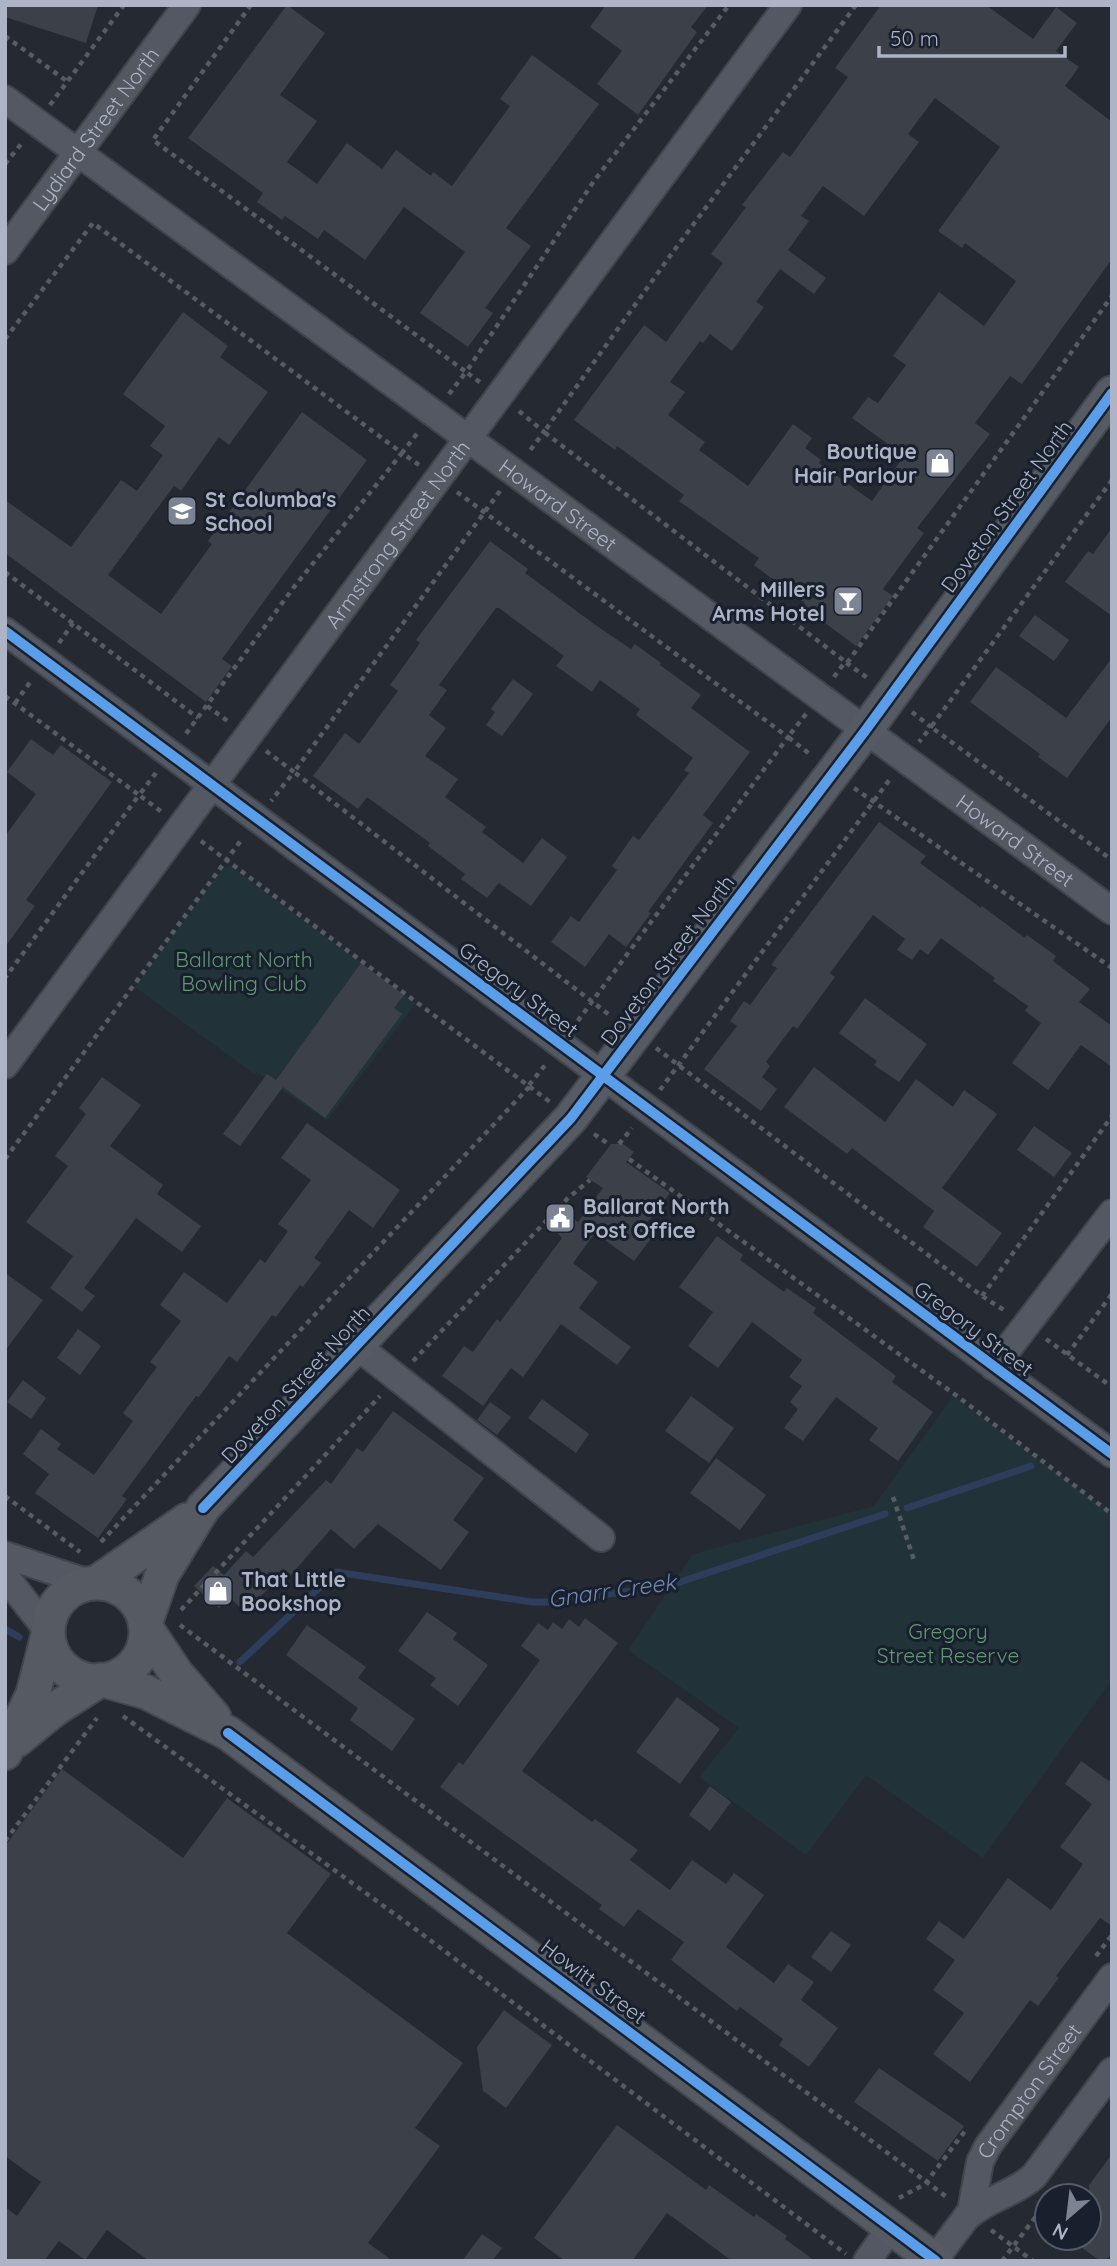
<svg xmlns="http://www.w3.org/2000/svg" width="1117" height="2266" font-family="Quicksand,sans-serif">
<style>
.green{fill:#213338}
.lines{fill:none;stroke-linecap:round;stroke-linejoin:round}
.stream{stroke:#2e3d5b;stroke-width:7}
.building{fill:#3c4049;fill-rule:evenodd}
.minor-casing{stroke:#40444b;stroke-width:30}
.major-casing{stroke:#41464f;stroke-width:37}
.path{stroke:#575c64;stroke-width:4.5;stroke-dasharray:5 5;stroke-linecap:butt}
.minor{stroke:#545862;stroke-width:26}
.major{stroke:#565a63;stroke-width:33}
.cycleway-casing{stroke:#181f2d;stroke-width:15}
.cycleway{stroke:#5a9eea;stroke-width:10}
.labels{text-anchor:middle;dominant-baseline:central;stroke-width:6;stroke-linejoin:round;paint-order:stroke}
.street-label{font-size:21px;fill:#acb4c6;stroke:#181f2d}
.poi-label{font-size:21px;font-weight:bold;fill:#acb4c6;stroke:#181f2d;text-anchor:start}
.park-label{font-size:21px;fill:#629772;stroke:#181f2d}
.water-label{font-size:23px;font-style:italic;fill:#7288b1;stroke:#181f2d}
</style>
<rect width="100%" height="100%" fill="#242932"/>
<path class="green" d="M231,866L416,1003L327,1121L256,1072L254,1074L135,987L224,867Z
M953,1396L1112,1514V1680L983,1858L866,1775L806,1855L699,1777L739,1728L628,1650L693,1554L874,1506Z"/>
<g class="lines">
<path class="stream" d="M907,1508L1031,1466
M5,1629L19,1637
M240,1662L336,1572L532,1602H549L668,1586L885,1514"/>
</g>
<path class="building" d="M5,5H98L86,43L5,17Z
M287,5L325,33L280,95L317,121L287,162L317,184L347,143L382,169L396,150L431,176L433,172L452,186L510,106L500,99L532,55L599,104L506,228L531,246L485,308L493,313L468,347L420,313L465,252L404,207L365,260L324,230L318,239L285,216L282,220L257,202L263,193L188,138Z
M606,5H708L691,27L697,32L638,115L597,84L622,51L590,27Z
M881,5H986L1033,39L1056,7L1077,23L1056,51L1079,67L1065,86L1112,122V259L1022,384L1010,376L975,423L990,434L917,528L924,533L883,589L893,596L856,646L802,606L805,603L754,565L759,558L679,501L684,495L617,446L615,450L574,420L644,325L666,342L723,263L711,254L746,207L742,205L783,152L790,157L848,77L835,68ZM935,98L1000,147L938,231L962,248L965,243L1016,281L984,326L939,292L893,356L906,365L878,403L868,397L852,418L904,456L872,501L819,463L821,460L805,448L812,438L793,424L748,486L699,450L705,442L668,415L685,392L670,382L700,341L703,343L710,334L732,351L764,307L756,302L780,269L814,294L826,278L788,250L809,221L801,216L823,186L864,216L919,142L908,134Z
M183,312L228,346L220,357L268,392L229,445L219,437L181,491L174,486L108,575L161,614L212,544L208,541L302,412L367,460L222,659L232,666L206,702L5,553V500L71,547L121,480L137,491L163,455L150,446L165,426L123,394Z
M1112,528V616L1065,582L1088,551L1093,554Z
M490,541L528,569L525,573L594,624L631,649L635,644L661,663L660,665L701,695L691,708L750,752L703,815L713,823L648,912L651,913L626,947L609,934L585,967L551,942L571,916L579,922L617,870L612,866L633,836L639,840L689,773L684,770L693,758L636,715L640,709L600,680L592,692L556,666L564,656L499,608H496L439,685L447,690L429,715L446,728L425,756L458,779L445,797L486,827L482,832L523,863L542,838L567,857L531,906L499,883L487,898L461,879L465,874L428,846L430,843L367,797L358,809L313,776L345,733L359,744L398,691L390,685L420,643L416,640Z
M1035,615L1069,640L1054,661L1019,636Z
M1112,658V717L1067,778L1038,757L1040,754L970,702L996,667L1066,718Z
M513,679L533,694L502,736L486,725L495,712L491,709Z
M31,739L53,755L61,745L112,782L26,900L35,906L5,947V836L36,794L7,772Z
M879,822L926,856L920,863L981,908L982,906L1025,938L1027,935L1056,956L1053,961L1090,989L1079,1002L1112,1026V1067L1081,1045L1048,1090L1012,1063L1041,1023L1025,1011L1028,1006L993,981L995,978L941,938L928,955L920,949L912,960L897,950L905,939L873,915L830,973L835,977L797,1029L793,1026L766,1062L770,1066L762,1077L777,1089L761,1111L704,1069L737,1026L730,1021L744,1001L750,1005L777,968L771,965Z
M361,963L404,995L394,1008L402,1014L325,1118L283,1087L240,1146L223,1134L267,1074L276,1080Z
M865,998L927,1044L899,1082L874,1065L877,1061L839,1033Z
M814,1067L885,1122L916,1079L953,1107L964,1090L997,1114L942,1188L1002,1233L977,1267L923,1227L934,1211L852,1148L847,1154L784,1107Z
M102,1077L141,1105L110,1146L163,1185L157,1194L201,1226L182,1252L136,1218L84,1288L95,1296L82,1312L50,1288L73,1256L26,1222L68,1166L55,1156L86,1114L79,1108Z
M307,1123L400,1190L373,1228L349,1210L314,1258L321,1263L303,1287L300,1285L276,1317L272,1315L237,1362L229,1356L199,1397L196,1396L122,1496L127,1499L98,1538L35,1493L49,1474L23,1454L41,1429L61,1444L57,1449L94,1475L133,1421L123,1413L157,1367L150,1362L181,1321L160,1305L184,1272L227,1303L260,1259L265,1263L288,1231L278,1224L311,1180L281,1158Z
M1034,1126L1072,1153L1054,1177L1017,1150Z
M611,1144H623L634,1152L626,1162L670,1193L646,1224L656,1232L634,1261L595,1233L573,1263L598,1282L579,1308L631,1347L617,1365L561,1324L523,1377L511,1368L483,1406L442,1376L464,1346L473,1352L497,1319L500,1322L562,1238L557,1233L569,1216L578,1222L603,1188L586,1177Z
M717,1236L743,1255L740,1260L784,1292L787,1288L816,1308L813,1313L896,1376L892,1382L933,1412L898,1461L869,1440L878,1428L836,1397L803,1441L784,1428L798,1409L790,1402L802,1386L789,1377L802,1360L752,1322L718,1368L688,1346L713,1312L679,1287Z
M5,1273L43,1300L5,1351Z
M78,1329L101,1346L80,1375L57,1358Z
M23,1380L46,1398L31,1419L7,1402Z
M691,1396L734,1428L709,1463L665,1431Z
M542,1399L589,1434L576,1453L528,1418Z
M490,1402L511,1417L497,1435L477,1420Z
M393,1411L484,1478L453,1520L469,1532L441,1570L378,1524L354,1549L331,1529L290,1576L285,1572L245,1612L230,1598L219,1608L194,1586L213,1566L224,1575L246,1551L253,1557L326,1480L331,1484L357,1448L363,1452Z
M716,1458L766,1495L740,1530L690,1493Z
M427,1612L457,1633L453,1639L488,1665L458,1706L430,1685L436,1678L398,1651Z
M585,1618L618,1643L522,1771L592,1822L595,1819L638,1850L630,1860L670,1890L692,1860L726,1884L734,1873L764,1895L726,1947L774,1983L788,1964L814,1982L801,2000L838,2028L809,2067L779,2045L783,2039L740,2007L737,2011L671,1960L684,1942L638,1909L624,1927L599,1909L602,1905L440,1787L459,1762L463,1765L540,1660L521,1646L538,1623L548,1630L553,1622L562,1629L569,1619L579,1627Z
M307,1625L366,1667L358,1678L415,1719L392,1751L350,1720L358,1708L286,1655Z
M677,1697L720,1729L680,1784L636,1752Z
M1081,1761L1109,1781L1112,1777V1926L1100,1918L1056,1976L1059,1978L1038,2006L1030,2000L970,2082L933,2054L964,2013L933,1990L955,1960L926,1939L939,1921L964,1939L1008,1878L1051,1910L1083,1864L1060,1847L1092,1804L1065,1784Z
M62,1769L183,1858L227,1798L331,1874L287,1933L463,2063L415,2128L440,2146L368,2243L393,2261H149L107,2230L85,2260L59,2241L44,2261H5V2207L17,2216L41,2182L5,2156V1846Z
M710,1786L731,1802L710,1831L689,1815Z
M831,1931L851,1945L831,1972L811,1957Z
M504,2010L552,2045L506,2108L483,2091L477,2047Z
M879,2068L964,2126L938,2161L854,2102Z
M617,2125L706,2190L709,2185L754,2217L756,2214L787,2236L785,2239L815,2261H732L667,2213L632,2261H565L534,2238Z
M1112,2154V2253L1106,2261H1100L1069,2238H1089V2185Z
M482,2234L502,2248L492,2261H462Z"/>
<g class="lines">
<g class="minor-casing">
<g id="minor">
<path id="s1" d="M5,99L1112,911"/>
<path id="s2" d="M5,251L187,5"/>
<path d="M5,631L1112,1454"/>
<path id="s3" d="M5,1065L788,5"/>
<path d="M357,1346L601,1538"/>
<path d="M994,1367L1112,1213"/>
<path d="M5,1555L89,1583"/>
<path d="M5,1576L48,1631"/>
<path d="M968,2216C988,2198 1014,2194 1034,2176L1112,2071"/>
<path id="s4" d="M935,2259L971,2211L980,2162L988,2146L1112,1977"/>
<path d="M867,2261L891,2227"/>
</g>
</g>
<g class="major-casing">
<path id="major" d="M48 1632a49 49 0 1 1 98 0a49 49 0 1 1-98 0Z
M96,1583L187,1520
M145,1624L162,1575L203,1508L571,1118L865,731L1112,393
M146,1628L176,1673L214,1717
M103,1680L146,1692L228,1733L936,2261
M17,1740L55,1709L100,1680
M5,1753L33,1694L48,1635"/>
</g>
<path class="path" d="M251,5L153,140L466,372L594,181L729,5
M856,5L670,256L544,432L847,663L1112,296
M5,36L68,82
M50,105L124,5
M5,164L22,143
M5,339L93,223L402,453L294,587L185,735
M449,394L466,372L481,383
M519,411L544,432L528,453
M419,465L402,453L419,431
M1112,480L931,727L1112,860
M500,491L294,772L612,1017
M457,492L788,737L574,1026
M5,572L198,718
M59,643L73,623
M834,677L845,662L869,679
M5,696L139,795L5,978
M15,703L31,681
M207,706L229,722
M912,712L931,727L919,742
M806,714L788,737L811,755
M266,751L294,772L271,801
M156,773L139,795L163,813
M854,788L1112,968
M201,841L550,1102
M656,1048L982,1296L1007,1312
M529,1085L546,1064
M660,1090L890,779
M594,1134L610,1145
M619,1144L632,1128
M5,1159L242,839
M629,1159L957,1396L1112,1514
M982,1296L1112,1116
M1046,1339L1112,1387
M1067,1355L1112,1294
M413,1361L568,1198L590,1180
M5,1496L80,1552
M893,1497L915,1563
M101,1542L530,1086
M181,1610L380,1396
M180,1625L948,2198
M123,1716L422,1934L846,2254
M5,1841L97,1718
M1096,1956L1112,1935
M899,2198L925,2184L965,2131
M991,2230L1033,2261
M1002,2261L1047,2202"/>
<use href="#minor" class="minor"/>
<use href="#major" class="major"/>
<g class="cycleway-casing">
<path id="cycleway" d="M5,631L1112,1454
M203,1508L571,1118L865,731L1112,393
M228,1733L936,2261"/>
</g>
<use href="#cycleway" class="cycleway"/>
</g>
<defs>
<g id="shop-square" transform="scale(1.575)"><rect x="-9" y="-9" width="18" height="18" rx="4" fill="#7c8392" stroke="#181f2d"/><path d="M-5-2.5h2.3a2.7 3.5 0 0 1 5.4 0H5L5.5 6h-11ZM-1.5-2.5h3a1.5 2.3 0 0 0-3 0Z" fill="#fff"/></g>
<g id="school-square" transform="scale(1.575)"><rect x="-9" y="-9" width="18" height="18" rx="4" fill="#7c8392" stroke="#181f2d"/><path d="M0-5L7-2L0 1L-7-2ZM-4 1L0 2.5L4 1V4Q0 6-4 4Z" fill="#fff"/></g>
<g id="bar-square" transform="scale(1.575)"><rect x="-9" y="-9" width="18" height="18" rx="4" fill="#7c8392" stroke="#181f2d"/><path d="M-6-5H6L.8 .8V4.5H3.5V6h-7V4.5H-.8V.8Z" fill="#fff"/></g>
<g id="civic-square" transform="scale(1.575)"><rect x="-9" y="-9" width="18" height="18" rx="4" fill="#7c8392" stroke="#181f2d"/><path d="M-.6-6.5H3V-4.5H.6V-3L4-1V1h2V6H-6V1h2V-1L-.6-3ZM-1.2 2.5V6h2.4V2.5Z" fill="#fff"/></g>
</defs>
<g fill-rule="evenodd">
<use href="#shop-square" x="940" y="463"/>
<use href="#school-square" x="182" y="511"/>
<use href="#bar-square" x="848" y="601"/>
<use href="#civic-square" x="560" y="1218"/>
<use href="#shop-square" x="218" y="1591"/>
</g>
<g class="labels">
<g class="street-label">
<text stroke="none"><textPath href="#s2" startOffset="152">Lydiard Street North</textPath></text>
<text stroke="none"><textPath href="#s1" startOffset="686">Howard Street</textPath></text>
<text transform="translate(1006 506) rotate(-54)">Doveton Street North</text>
<text stroke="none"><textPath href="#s3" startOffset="660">Armstrong Street North</textPath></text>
<text stroke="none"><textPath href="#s1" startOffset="1253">Howard Street</textPath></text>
<text transform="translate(667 960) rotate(-53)">Doveton Street North</text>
<text transform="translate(519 989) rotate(37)">Gregory Street</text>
<text transform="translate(974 1328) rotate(37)">Gregory Street</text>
<text transform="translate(295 1384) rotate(-47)">Doveton Street North</text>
<text transform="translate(594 1981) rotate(37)">Howitt Street</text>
<text stroke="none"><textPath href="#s4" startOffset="196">Crompton Street</textPath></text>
</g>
<g class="poi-label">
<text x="917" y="451" text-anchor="end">Boutique<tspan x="917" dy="24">Hair Parlour</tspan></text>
<text x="205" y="499">St Columba's<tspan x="205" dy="24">School</tspan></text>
<text x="825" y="589" text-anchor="end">Millers<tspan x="825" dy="24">Arms Hotel</tspan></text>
<text x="583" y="1206">Ballarat North<tspan x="583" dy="24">Post Office</tspan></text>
<text x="241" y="1579">That Little<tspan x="241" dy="24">Bookshop</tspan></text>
</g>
<g class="park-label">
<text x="244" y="959">Ballarat North<tspan x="244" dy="24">Bowling Club</tspan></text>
<text x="948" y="1631">Gregory<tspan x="948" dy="24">Street Reserve</tspan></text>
</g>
<g class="water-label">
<text transform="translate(612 1590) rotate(-8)">Gnarr Creek</text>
</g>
</g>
<rect width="1117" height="2266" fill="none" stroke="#acb4c6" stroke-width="14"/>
<g transform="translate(1068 2217) rotate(208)"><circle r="33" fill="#181f2d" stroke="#535b6a" stroke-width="2"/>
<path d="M0-5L12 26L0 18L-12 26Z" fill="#7c8392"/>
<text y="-10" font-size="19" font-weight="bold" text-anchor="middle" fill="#acb4c6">N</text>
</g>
<path d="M879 46v10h186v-10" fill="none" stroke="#acb4c6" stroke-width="3.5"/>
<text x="890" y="46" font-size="21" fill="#acb4c6" stroke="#181f2d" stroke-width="5" paint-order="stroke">50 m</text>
</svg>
